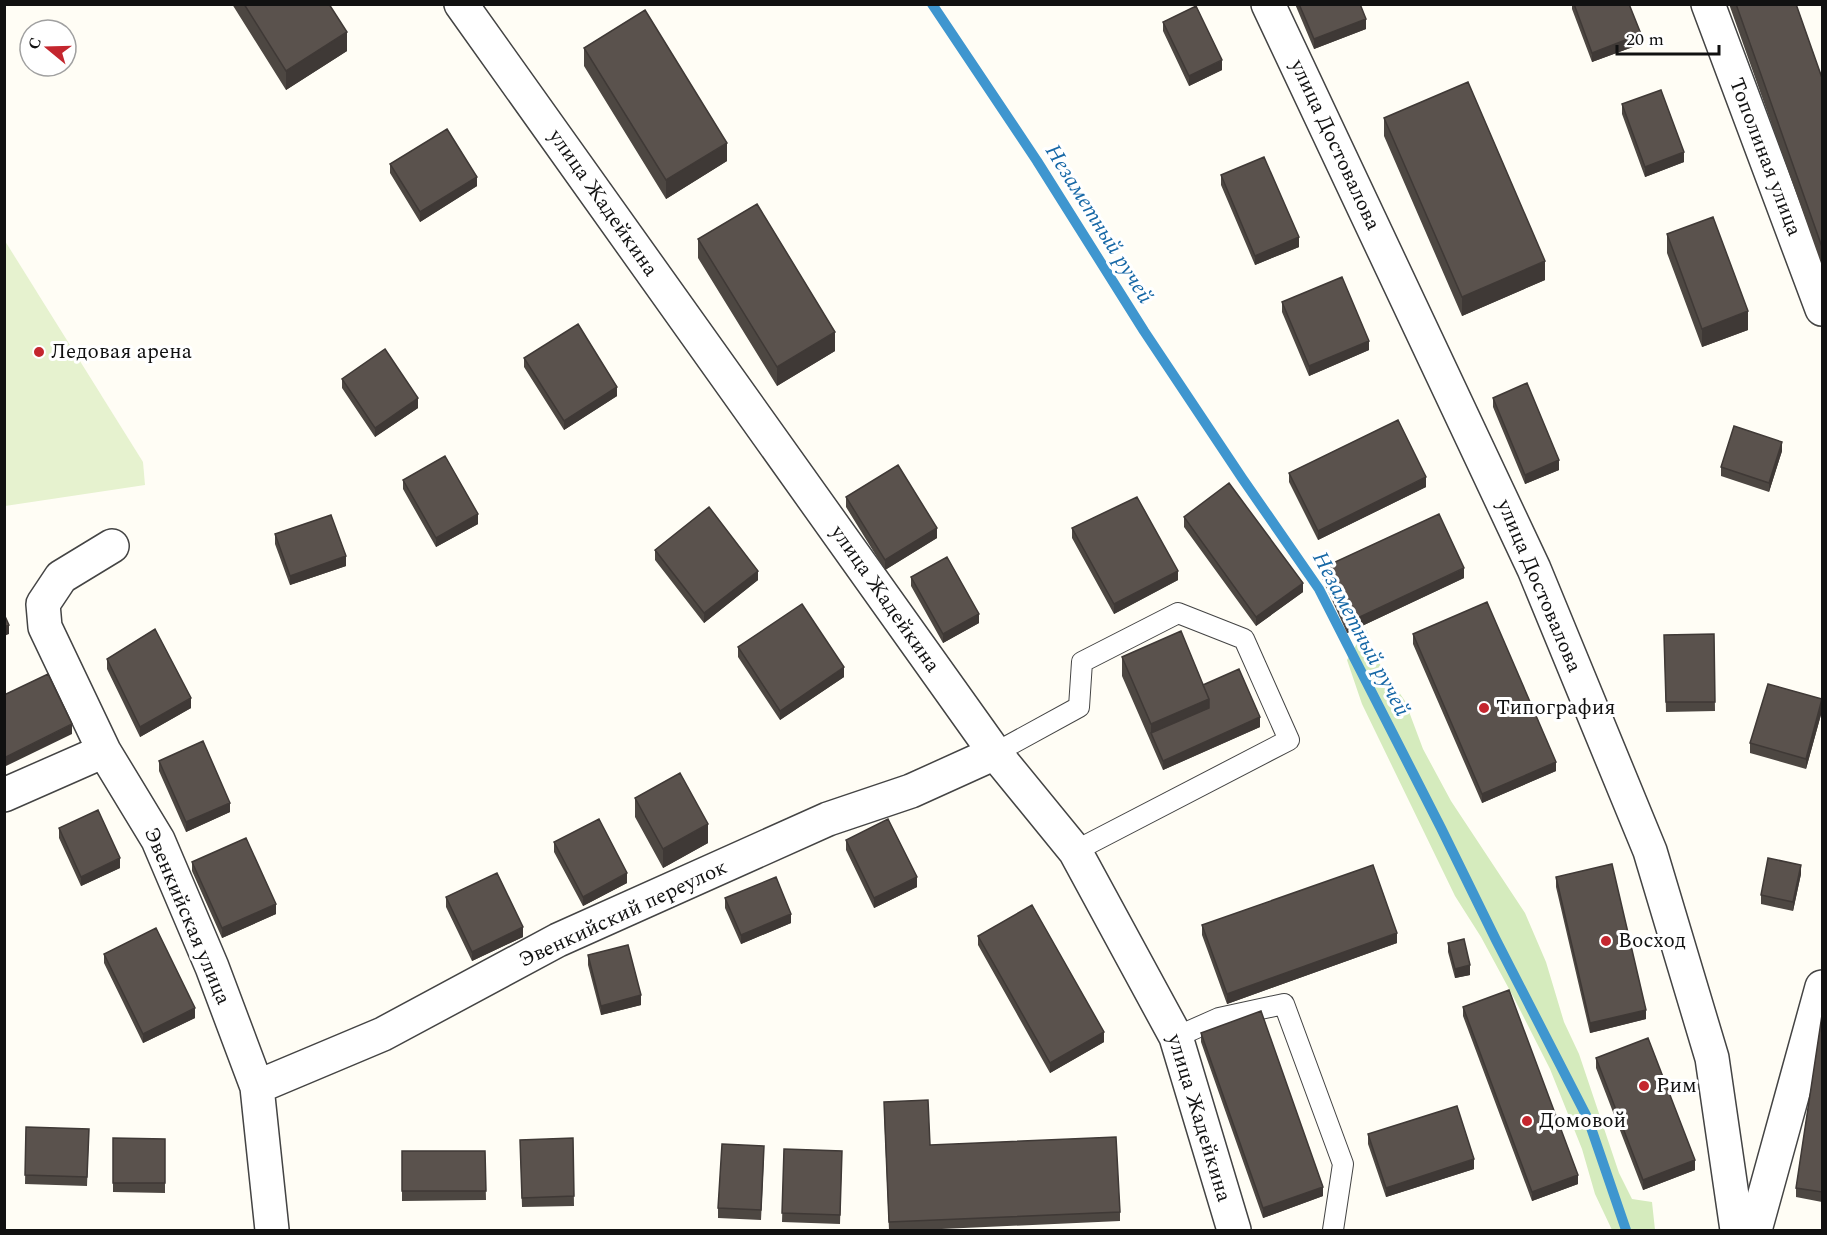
<svg xmlns="http://www.w3.org/2000/svg" width="1827" height="1235" font-family="Spectral,serif">
<style>
.green{fill:#d5ebbd}
.pitch{fill:#e6f2cf}
.lines{fill:none;stroke-linecap:round;stroke-linejoin:round}
.stream{stroke:#3f96cf;stroke-width:10}
.service-casing{stroke:#444;stroke-width:22}
.minor-casing{stroke:#444;stroke-width:36}
.tertiary-casing{stroke:#444;stroke-width:36}
.service{stroke:#fff;stroke-width:20}
.minor{stroke:#fff;stroke-width:33}
.tertiary{stroke:#fff;stroke-width:33}
.wall{fill:#4d4742}
.shaded-wall{fill:#3f3936}
.building{fill:#5a524d;stroke:#3f3936;stroke-width:1.5}
.poi-dot{fill:#c4262e;stroke:#fff;stroke-width:2}
.labels{text-anchor:middle;dominant-baseline:central;stroke-width:6;stroke-linejoin:round;paint-order:stroke}
.street-label{font-size:21px;fill:#111;stroke:#fff}
.poi-label{font-size:21px;fill:#111;stroke:#fff;text-anchor:start}
.water-label{font-size:22px;font-style:italic;fill:#1768a6;stroke:#fff}
</style>
<rect width="100%" height="100%" fill="#fffdf5"/>
<path class="green" d="M1366,629L1377,660L1405,701L1423,749L1451,801L1525,913L1546,962L1564,1022L1579,1054L1619,1173L1632,1199L1652,1202L1655,1230H1612L1595,1194L1582,1149L1550,1069L1515,1000L1481,937L1455,896L1362,704L1347,660Z"/>
<path class="pitch" d="M5,241L143,462L145,485L5,506Z"/>
<g class="lines">
<path class="stream" d="M932,4L1037,161L1144,331L1242,478L1319,589L1441,828L1496,940L1588,1119L1626,1230"/>
<g class="service-casing">
<path id="service" d="M995,753L1079,707L1082,662L1178,613L1244,639L1289,740L1075,851
M1176,1037L1219,1018L1284,1004L1343,1164L1333,1230"/>
</g>
<g class="minor-casing">
<path id="minor" d="M1268,4L1534,569L1650,851L1712,1058L1737,1230
M1708,4L1822,309
M112,546L61,577L43,604L45,627L104,751L158,840L212,967L257,1087L272,1230
M4,795L104,751
M257,1087L383,1034L558,940L828,819L911,791L995,753"/>
</g>
<g class="tertiary-casing">
<path id="tertiary" d="M461,4L995,753L1075,851L1176,1037L1234,1230
M1755,1230L1822,987"/>
</g>
<use href="#service" class="service"/>
<use href="#minor" class="minor"/>
<use href="#tertiary" class="tertiary"/>
</g>
<path class="wall" d="M232,4H329L347,51L286,90Z
M1295,4H1360L1366,29L1314,49Z
M1572,4H1629L1641,44L1592,62L1572,9Z
M1729,4H1796L1822,78V266Z
M1163,22L1222,70L1189,86L1163,31Z
M584,48L727,161L666,199L584,66Z
M1622,104L1684,162L1645,177L1622,114Z
M1384,118L1545,280L1462,316L1384,136Z
M390,164L477,186L420,222L390,173Z
M1221,175L1299,247L1255,265L1221,185Z
M1667,234L1748,330L1702,347L1667,253Z
M698,239L835,351L777,386L698,258Z
M1282,302L1369,350L1309,376L1282,312Z
M524,358L617,396L564,430L524,367Z
M342,379L418,408L375,437L342,388Z
M1493,398L1559,470L1525,484L1493,407Z
M1782,451L1769,492L1721,476V467Z
M1289,473L1426,487L1318,540L1289,482Z
M403,480L478,524L436,547L403,489Z
M846,497L937,538L885,570L846,507Z
M1184,517L1303,592L1256,626L1184,527Z
M1072,528L1178,580L1114,614L1072,538Z
M275,534L346,566L290,585L275,544Z
M655,550L758,580L704,623L655,560Z
M1322,568L1464,578L1347,633L1322,578Z
M911,577L979,623L943,643L911,586Z
M1413,634L1556,771L1482,803L1413,644Z
M1714,634L1715,711L1666,712L1664,635Z
M738,647L844,677L780,720L738,657Z
M1122,657L1203,685L1260,727L1163,770L1122,676Z
M107,659L191,708L140,737L107,669Z
M1822,699V711L1806,769L1750,753V743Z
M159,761L230,812L186,832L159,771Z
M635,798L708,843L663,868L635,817Z
M59,828L120,868L81,886L59,838Z
M846,840L917,887L874,908L846,850Z
M554,842L627,883L583,906L554,852Z
M192,862L276,914L222,938L192,871Z
M1801,874L1793,911L1761,904V895Z
M1556,877L1646,1019L1590,1033L1556,887Z
M446,897L523,937L472,961L446,907Z
M725,898L791,923L741,944L725,908Z
M1202,925L1397,943L1227,1004L1202,935Z
M978,936L1104,1042L1050,1073L978,945Z
M1448,943L1470,975L1455,978L1448,952Z
M104,954L195,1018L143,1043L104,963Z
M588,955L641,1005L601,1015L588,965Z
M1463,1007L1578,1184L1532,1201L1463,1016Z
M1822,1015V1202L1796,1197V1188Z
M1201,1033L1323,1196L1263,1218L1201,1042Z
M1596,1058L1695,1170L1643,1190L1596,1068Z
M884,1112L930,1145L1120,1212V1221L920,1230H889Z
M26,1127L89,1129L87,1186L25,1184Z
M1368,1134L1474,1169L1386,1197L1368,1144Z
M113,1138L165,1139V1193L113,1192Z
M573,1138L574,1206L522,1207L520,1140Z
M784,1149L842,1151L840,1224L782,1222Z
M402,1151H485L486,1200L402,1201Z
M764,1156L761,1220L718,1218V1208Z"/>
<path class="shaded-wall" d="M1366,19V29L1314,49V39Z
M347,32V51L286,90V71Z
M1641,34V44L1592,62V53Z
M1222,60V70L1189,86V76Z
M727,143V161L666,199V180Z
M1684,152V162L1645,177V167Z
M477,177V186L420,222V212Z
M1299,237V247L1255,265V256Z
M1545,261V280L1462,316V297Z
M1748,311V330L1702,347V329Z
M835,332V351L777,386V367Z
M1369,341V350L1309,376V366Z
M617,387V396L564,430V421Z
M418,398V408L375,437V428Z
M1782,442V451L1769,492V483Z
M1559,460V470L1525,484V475Z
M1426,477V487L1318,540V531Z
M478,514V524L436,547V538Z
M937,528V538L885,570V560Z
M346,556V566L290,585V576Z
M1464,568V578L1347,633V623Z
M758,571V580L704,623V613Z
M1178,571V580L1114,614V604Z
M1303,583V592L1256,626V617Z
M979,614V623L943,643V634Z
M9,625V634L4,636V627Z
M844,667V677L780,720V711Z
M191,698V708L140,737V727Z
M1209,699V717L1151,733V724Z
M1822,701V711L1806,769V759Z
M1260,717V727L1163,770V761Z
M72,724V734L4,767V758Z
M1556,762V771L1482,803V794Z
M230,803V812L186,832V822Z
M708,824V843L663,868V849Z
M120,858V868L81,886V877Z
M1801,865V874L1793,911V902Z
M627,873V883L583,906V897Z
M917,877V887L874,908V898Z
M276,904V914L222,938V928Z
M791,914V923L741,944V935Z
M523,927V937L472,961V952Z
M1397,933V943L1227,1004V994Z
M1470,965V975L1455,978V969Z
M641,995V1005L601,1015V1006Z
M195,1008V1018L143,1043V1034Z
M1646,1010V1019L1590,1033V1023Z
M1104,1032V1042L1050,1073V1063Z
M1474,1159V1169L1386,1197V1188Z
M1695,1160V1170L1643,1190V1180Z
M1578,1175V1184L1532,1201V1192Z
M1323,1187V1196L1263,1218V1208Z"/>
<path class="building" d="M244,4H329L347,32L286,71Z
M1299,4H1360L1366,19L1314,39Z
M1574,4H1629L1641,34L1592,53Z
M1736,4H1796L1822,78V247Z
M1196,6L1222,60L1189,76L1163,22Z
M645,10L727,143L666,180L584,48Z
M1468,82L1545,261L1462,297L1384,118Z
M1661,90L1684,152L1645,167L1622,104Z
M447,129L477,177L420,212L390,164Z
M1264,157L1299,237L1255,256L1221,175Z
M757,204L835,332L777,367L698,239Z
M1713,217L1748,311L1702,329L1667,234Z
M1342,277L1369,341L1309,366L1282,302Z
M578,324L617,387L564,421L524,358Z
M385,349L418,398L375,428L342,379Z
M1527,383L1559,460L1525,475L1493,398Z
M1398,420L1426,477L1318,531L1289,473Z
M1734,426L1782,442L1769,483L1721,467Z
M445,456L478,514L436,538L403,480Z
M898,465L937,528L885,560L846,497Z
M1229,483L1303,583L1256,617L1184,517Z
M1137,497L1178,571L1114,604L1072,528Z
M709,507L758,571L704,613L655,550Z
M1439,514L1464,568L1347,623L1322,568Z
M331,515L346,556L290,576L275,534Z
M947,557L979,614L943,634L911,577Z
M1487,602L1556,762L1482,794L1413,634Z
M802,604L844,667L780,711L738,647Z
M4,614L9,625L4,627Z
M155,629L191,698L140,727L107,659Z
M1181,631L1209,699L1151,724L1122,657Z
M1714,634L1715,702H1666L1664,635Z
M1239,669L1260,717L1163,761L1151,733L1209,708V699L1203,685Z
M48,674L72,724L4,758V695Z
M1768,684L1822,699L1806,759L1750,743Z
M203,741L230,803L186,822L159,761Z
M680,773L708,824L663,849L635,798Z
M98,810L120,858L81,877L59,828Z
M599,819L627,873L583,897L554,842Z
M888,819L917,877L874,898L846,840Z
M246,838L276,904L222,928L192,862Z
M1768,858L1801,865L1793,902L1761,895Z
M1612,864L1646,1010L1590,1023L1556,877Z
M1373,865L1397,933L1227,994L1202,925Z
M497,873L523,927L472,952L446,897Z
M776,877L791,914L741,935L725,898Z
M1032,905L1104,1032L1050,1063L978,936Z
M156,928L195,1008L143,1034L104,954Z
M1464,939L1470,965L1455,969L1448,943Z
M628,945L641,995L601,1006L588,955Z
M1509,990L1578,1175L1532,1192L1463,1007Z
M1261,1011L1323,1187L1263,1208L1201,1033Z
M1822,1015V1192L1796,1188Z
M1648,1038L1695,1160L1643,1180L1596,1058Z
M928,1100L930,1145L1116,1137L1120,1212L889,1222L884,1102Z
M1457,1106L1474,1159L1386,1188L1368,1134Z
M26,1127L89,1129L87,1177L25,1175Z
M113,1138L165,1139V1183H113Z
M573,1138L574,1196L522,1198L520,1140Z
M722,1144L764,1146L761,1210L718,1208Z
M784,1149L842,1151L840,1215L782,1213Z
M402,1151H485L486,1191H402Z"/>
<g class="poi-dot">
<circle cx="39" cy="352" r="6"/>
<circle cx="1484" cy="708" r="6"/>
<circle cx="1606" cy="941" r="6"/>
<circle cx="1644" cy="1086" r="6"/>
<circle cx="1527" cy="1121" r="6"/>
</g>
<g class="labels">
<g class="street-label">
<text transform="translate(1335 145) rotate(65)">улица Достовалова</text>
<text transform="translate(1765 157) rotate(69)">Тополиная улица</text>
<text transform="translate(603 203) rotate(55)">улица Жадейкина</text>
<text transform="translate(1539 586) rotate(67)">улица Достовалова</text>
<text transform="translate(885 599) rotate(55)">улица Жадейкина</text>
<text transform="translate(623 914) rotate(-25)">Эвенкийский переулок</text>
<text transform="translate(187 916) rotate(67)">Эвенкийская улица</text>
<text transform="translate(1199 1118) rotate(73)">улица Жадейкина</text>
</g>
<g class="poi-label">
<text x="51" y="352">Ледовая арена</text>
<text x="1496" y="708">Типография</text>
<text x="1618" y="941">Восход</text>
<text x="1656" y="1086">Рим</text>
<text x="1539" y="1121">Домовой</text>
</g>
<g class="water-label">
<text transform="translate(1099 224) rotate(58)">Незаметный ручей</text>
<text transform="translate(1361 634) rotate(62)">Незаметный ручей</text>
</g>
</g>
<rect width="1827" height="1235" fill="none" stroke="#111111" stroke-width="12"/>
<g transform="translate(48 48) rotate(289)"><circle r="28" fill="#ffffff" stroke="#a0a0a0" stroke-width="1.5"/>
<path d="M0-4.5L10 22L0 15L-10 22Z" fill="#c4262e"/>
<text y="-9" font-size="16" font-weight="bold" text-anchor="middle" fill="#111111">С</text>
</g>
<path d="M1617 45v9h102v-9" fill="none" stroke="#111111" stroke-width="3"/>
<text x="1626" y="45" font-size="18" fill="#111111" stroke="#ffffff" stroke-width="4.5" paint-order="stroke">20 m</text>
</svg>
